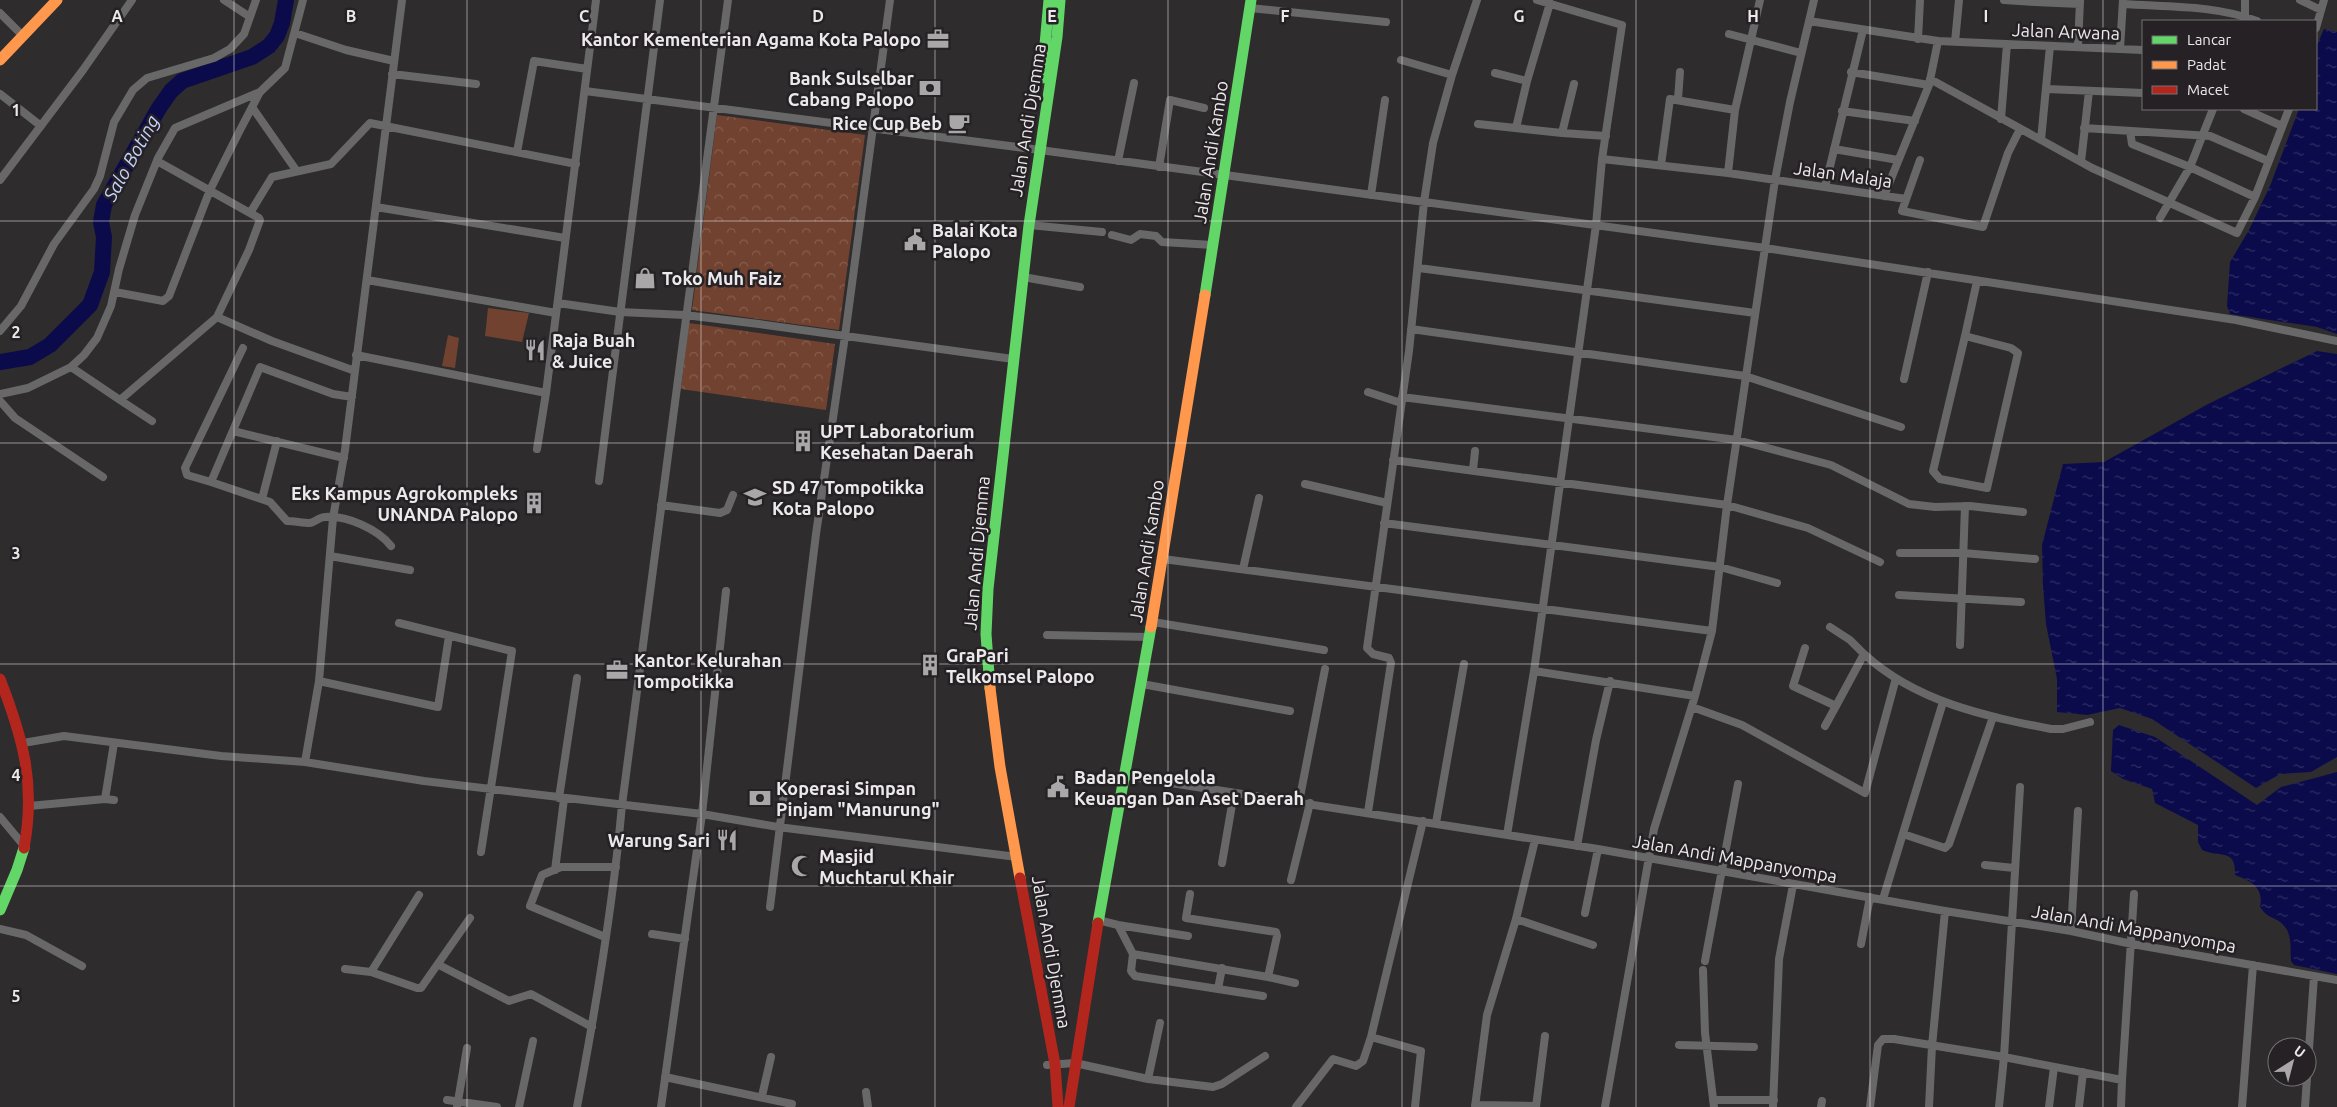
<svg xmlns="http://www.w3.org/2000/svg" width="2337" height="1107" font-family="Ubuntu,sans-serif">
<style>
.grass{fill:#724230}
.park{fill:url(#park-crowns)}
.water{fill:url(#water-ripples)}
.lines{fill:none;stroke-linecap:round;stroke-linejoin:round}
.river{stroke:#0b0b4b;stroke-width:16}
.street{stroke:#696868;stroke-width:8}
.fast{stroke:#63d668;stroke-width:11}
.slow{stroke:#ff974d;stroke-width:11}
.jam{stroke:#b3261e;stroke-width:11}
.grid{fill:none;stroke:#ece9eb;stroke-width:1;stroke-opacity:0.55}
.labels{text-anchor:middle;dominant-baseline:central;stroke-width:5;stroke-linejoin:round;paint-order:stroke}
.street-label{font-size:18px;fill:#ece9eb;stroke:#252124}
.poi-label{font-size:18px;font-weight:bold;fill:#ece9eb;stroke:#252124;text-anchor:start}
.water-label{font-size:19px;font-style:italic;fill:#c4d3fd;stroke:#252124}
.grid-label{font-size:16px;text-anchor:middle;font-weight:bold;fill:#ece9eb;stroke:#252124;stroke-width:5;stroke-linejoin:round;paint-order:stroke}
</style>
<defs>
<pattern id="park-crowns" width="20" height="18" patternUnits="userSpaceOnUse" patternTransform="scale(1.25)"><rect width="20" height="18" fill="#724230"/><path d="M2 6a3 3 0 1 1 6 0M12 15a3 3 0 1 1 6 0" fill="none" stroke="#865d4e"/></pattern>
<pattern id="water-ripples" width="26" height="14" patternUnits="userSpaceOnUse" patternTransform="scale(1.25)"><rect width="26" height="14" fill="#0b0b4b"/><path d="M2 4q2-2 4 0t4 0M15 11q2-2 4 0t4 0" fill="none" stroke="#2f2f65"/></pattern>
</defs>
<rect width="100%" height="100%" fill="#2e2c2d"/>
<path class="grass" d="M488,308L529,313L522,342L485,336Z
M448,335L459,338L455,368L442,366Z"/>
<path class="park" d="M717,115L865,135L839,330L692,310Z
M689,323L835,344L826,410L681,389Z"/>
<path class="water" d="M2324,29L2337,32V334L2317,327L2230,314L2227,306L2230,262L2249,230L2270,186L2299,109H2316V47Z
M2317,351L2337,354V757L2311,772L2280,774L2256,788L2152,719L2120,708L2087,715L2057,712V679L2046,624L2043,586L2042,545L2063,464L2104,462L2208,404Z
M2119,725L2155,737L2257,805L2281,787L2337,772V974L2294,965L2291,961C2290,943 2293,928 2275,919C2268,916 2264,913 2260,907C2264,887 2251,881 2235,875C2236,848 2221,858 2202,850L2198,842V825L2155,803L2152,789L2123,779L2111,771L2113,730Z"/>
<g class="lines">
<path class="river" d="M0,362L30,357L50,345L90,305L102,272L104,237L101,222L104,205L159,108L171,91L182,81L252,57L269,46L277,36L282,23L286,0"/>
<path class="street" d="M224,0L250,17
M2004,0L2035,2
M2036,0L2035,2L2080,4
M2300,0L2321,10
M2123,4C2167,7 2215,5 2257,21
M1250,8L1386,22
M0,13L22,35
M2245,16V0
M1809,21L1938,41L2143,50
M2316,28L2324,0
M295,33L346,50L394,61
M1729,34L1801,53
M1918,39L1920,0
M1955,42L1959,0
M2078,46L2080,1
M2120,49L2123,0
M1401,60L1452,75
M1851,72L1929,85
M1495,73L1527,81
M392,74L476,84
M1930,79L2092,168L2237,233L2255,197L2289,109
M2047,89L2143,93
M585,91L1040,150L1765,248L2236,320L2337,341
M0,94L41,126
M1678,99L1680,72
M252,107L296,170
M2244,109L2282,126
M1842,111L1915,121
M2001,119L2007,44
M1478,124L1562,133L1574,84
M1516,128L1527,81L1550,3
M2084,128L2210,136L2268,161
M2130,131L2132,144L2190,167L2255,197
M1562,133L1606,136
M2041,140L2050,46
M1834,149L1898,160
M517,152L534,61L587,69
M1602,159L1728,173L1906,199
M1920,160L1902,211L1983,227L2008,153L2020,129
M1118,161L1134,83
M2081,162L2089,91
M1661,165L1670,99L1735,110
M1159,167L1170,100L1204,108
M1728,173L1735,110L1760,0
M0,180L83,70L132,0
M1825,187L1863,30
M1371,195L1385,100
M1884,196L1929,85L1938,41
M376,207L565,238
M250,213L272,177L331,164L370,123L576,164
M2160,218L2190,167L2213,109
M1029,225L1102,232
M1112,235L1131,240L1140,234L1156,236L1162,242L1213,245
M1419,268L1755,313
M1023,277L1080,287
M367,280L556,313
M115,292L163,301L169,296L210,190L239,132L260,92L285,68L303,0
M558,303L620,312L685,315L759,324L1013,359
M217,317L272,341L355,371
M1411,329L1745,376L1901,427
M0,331L21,306L54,244L94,189L100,176L114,122L133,90L147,78L214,58L230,49L244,34L256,0
M1965,336L2011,348L2018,353L1987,488L1940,479L1933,471Z
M1965,336L1977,281
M356,355L546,393
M71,367L120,400L217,317L249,250L260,220L259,218L157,161
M1904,379L1928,272
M1368,392L1401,403
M0,394L28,388L71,367L84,355L97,338L111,306L119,269L135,215L158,158L175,128L260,92
M352,397L333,394L260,367L211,482L270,502L287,521C294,521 303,523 310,523C316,522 319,517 325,517C346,515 378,529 391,546
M1402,397L1737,440L1831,465L1909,504L1935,507L1970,506L2023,512
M120,400L152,421
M0,401L15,418L103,477
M233,431L344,458
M537,449L546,393L596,0
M1393,460L1727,505L1808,528L1880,562
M1473,470L1475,451
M599,481L660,0
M211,482L187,475L185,468L243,348
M1305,484L1387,503
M262,499L277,441
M661,505L720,513L727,510L733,495
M1384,523L1720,567L1777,583
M1900,553H1963L2035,559
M330,556L410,570
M1163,559L1712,631
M1243,569L1259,498
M1899,595L2021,602
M1153,622L1324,650
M399,623L512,651L481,852
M1830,627L1850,640L1864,654
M1047,635L1150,637
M1960,645L1965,506
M1805,648L1793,686L1836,706L1864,654C1916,702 1985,716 2051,729H2063L2090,722
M1534,671L1695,696
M319,681L438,707L449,636
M1142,684L1290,711
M1692,707L1742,725L1865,793L1896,678
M1825,726L1836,706
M23,743L64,736L221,756L305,762L424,781L702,814L778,827L1017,857
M305,762L319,681L333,518L345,450L402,0
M1126,776L1598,849L1945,911L2071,931L2132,944L2337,980
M2020,787L2004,1057L2122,1080L2134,894
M559,798L577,678
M105,799L114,743
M1299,802L1325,669
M29,806L105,799L114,800
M1368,812L1391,663L1389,658L1373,654L1367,648L1409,351L1424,202L1433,143L1452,75L1477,0
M0,817L25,847
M1436,823L1464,664
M1903,834L1945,848L1949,844L1993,717
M1507,835L1534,671L1596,225L1602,159L1622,25L1537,0
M1577,846L1596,740L1610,681
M1222,863L1234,793
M1985,865L2014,868
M555,870L564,799
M1291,880L1310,803
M1190,894L1186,918L1276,932L1277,936L1268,977
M419,895L371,972L417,988H421L470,918
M1883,899L1943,702
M770,907L816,534L845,336L890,0
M1585,913L1598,849
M1516,919L1593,945
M1098,920L1118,925L1133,954L1268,977L1295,983
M1118,925L1188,936
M0,929L26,935L82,966
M2071,931L2078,811
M652,934L685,939
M605,937L530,906L542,875L561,867H616
M1861,944L1870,897
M1133,954L1131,971L1135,976L1218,989L1222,968
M1705,961L1738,784
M439,965L509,1001L531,994L592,1027
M345,969L371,972
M1703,970L1705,1033L1714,1107
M1218,989L1263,996
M1371,1037L1421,1051L1415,1107
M1679,1045L1754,1047
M1047,1065L1075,1063L1148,1079L1213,1087L1222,1084L1265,1056
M665,1077L792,1104
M1148,1079L1160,1023
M866,1092L868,1107
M762,1096L771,1057
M447,1100L497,1107
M1713,1100H1774
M1475,1105L1536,1106
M457,1107L467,1048
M519,1107L533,1041
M577,1107C596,1007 613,906 622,805L728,0
M661,1107L702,814L726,591
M1296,1107L1333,1059L1356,1066L1363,1061L1371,1037L1423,821
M1475,1107L1487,1015L1516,919L1535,840
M1536,1107L1545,1036
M1605,1107L1654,829L1695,696L1712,631L1727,505L1775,180L1790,102L1814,0
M1773,1107L1779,959L1793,885
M1821,1107L1822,1101
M1870,1107L1878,1045L1883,1039H1894L2004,1057L1999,1107
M1929,1107L1932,1046L1945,911
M2049,1107L2054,1067
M2079,1107L2083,1072
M2121,1107L2122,1080
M2242,1107L2253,965
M2305,1107L2314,976"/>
<path class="fast" d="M1042,78L1049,0
M1205,295L1251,0
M990,688L986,634L988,589L1029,225L1057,37L1060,0
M0,910L17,870L24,848
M1098,923L1151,627"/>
<path class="slow" d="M0,60L57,0
M1151,627L1205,295
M990,688L1000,767L1020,878"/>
<path class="jam" d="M0,679C23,738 36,784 24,848
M1020,878L1055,1064L1058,1107
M1069,1107L1098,923"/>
</g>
<path class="grid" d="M234,0V1107M467,0V1107M701,0V1107M935,0V1107M1168,0V1107M1402,0V1107M1636,0V1107M1870,0V1107M2103,0V1107M0,221H2337M0,443H2337M0,664H2337M0,886H2337"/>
<defs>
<g id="office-bare" transform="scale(1.725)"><path d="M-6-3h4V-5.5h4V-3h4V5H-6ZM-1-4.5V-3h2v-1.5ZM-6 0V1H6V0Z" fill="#aaa7a8" stroke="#252124" stroke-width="2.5" paint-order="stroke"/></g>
<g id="bank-bare" transform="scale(1.725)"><path d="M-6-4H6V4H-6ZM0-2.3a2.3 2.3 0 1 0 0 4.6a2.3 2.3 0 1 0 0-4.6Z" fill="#aaa7a8" stroke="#252124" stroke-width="2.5" paint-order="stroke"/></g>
<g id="cafe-bare" transform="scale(1.725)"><path d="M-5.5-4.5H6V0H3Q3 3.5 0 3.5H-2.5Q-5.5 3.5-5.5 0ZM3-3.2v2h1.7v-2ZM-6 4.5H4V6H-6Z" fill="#aaa7a8" stroke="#252124" stroke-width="2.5" paint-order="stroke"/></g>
<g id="civic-bare" transform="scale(1.725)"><path d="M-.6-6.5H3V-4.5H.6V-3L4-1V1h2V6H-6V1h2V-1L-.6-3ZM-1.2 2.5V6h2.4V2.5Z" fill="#aaa7a8" stroke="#252124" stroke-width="2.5" paint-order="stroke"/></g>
<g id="shop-bare" transform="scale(1.725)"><path d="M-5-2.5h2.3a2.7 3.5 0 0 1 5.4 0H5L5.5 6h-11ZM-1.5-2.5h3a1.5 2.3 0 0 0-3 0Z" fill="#aaa7a8" stroke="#252124" stroke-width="2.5" paint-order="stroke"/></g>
<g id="restaurant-bare" transform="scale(1.725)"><path d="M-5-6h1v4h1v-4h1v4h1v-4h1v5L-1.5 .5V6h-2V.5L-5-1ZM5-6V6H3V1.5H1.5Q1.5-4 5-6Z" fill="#aaa7a8" stroke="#252124" stroke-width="2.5" paint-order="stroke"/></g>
<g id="building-bare" transform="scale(1.725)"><path d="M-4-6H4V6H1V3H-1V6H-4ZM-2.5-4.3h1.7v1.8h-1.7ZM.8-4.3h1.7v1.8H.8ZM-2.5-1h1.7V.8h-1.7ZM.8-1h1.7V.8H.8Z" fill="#aaa7a8" stroke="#252124" stroke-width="2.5" paint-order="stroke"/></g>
<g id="school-bare" transform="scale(1.725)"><path d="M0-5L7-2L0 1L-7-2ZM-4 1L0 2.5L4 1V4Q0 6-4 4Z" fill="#aaa7a8" stroke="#252124" stroke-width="2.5" paint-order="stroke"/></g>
<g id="mosque-bare" transform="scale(1.725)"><path d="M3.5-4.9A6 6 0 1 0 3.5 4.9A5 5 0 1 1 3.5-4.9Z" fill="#aaa7a8" stroke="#252124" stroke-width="2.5" paint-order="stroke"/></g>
</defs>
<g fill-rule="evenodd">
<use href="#office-bare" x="938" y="39"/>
<use href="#bank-bare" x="930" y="88"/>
<use href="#cafe-bare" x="959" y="123"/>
<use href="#civic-bare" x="915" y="240"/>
<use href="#shop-bare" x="645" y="278"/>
<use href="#restaurant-bare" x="535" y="350"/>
<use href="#building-bare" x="803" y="441"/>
<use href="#school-bare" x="755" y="497"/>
<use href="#building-bare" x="534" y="503"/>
<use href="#building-bare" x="930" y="665"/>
<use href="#office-bare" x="617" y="670"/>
<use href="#civic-bare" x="1058" y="787"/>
<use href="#bank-bare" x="760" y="798"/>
<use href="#restaurant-bare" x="727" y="840"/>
<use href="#mosque-bare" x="802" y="866"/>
</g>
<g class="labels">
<g class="street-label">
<text transform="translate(2066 31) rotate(2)">Jalan Arwana</text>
<text transform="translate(1027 120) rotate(-81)">Jalan Andi Djemma</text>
<text transform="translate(1210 152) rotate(-81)">Jalan Andi Kambo</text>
<text transform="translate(1843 174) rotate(8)">Jalan Malaja</text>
<text transform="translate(1146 551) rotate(-81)">Jalan Andi Kambo</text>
<text transform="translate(976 553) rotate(-85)">Jalan Andi Djemma</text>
<text transform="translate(1735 858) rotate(10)">Jalan Andi Mappanyompa</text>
<text transform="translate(2134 928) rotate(10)">Jalan Andi Mappanyompa</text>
<text transform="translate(1052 952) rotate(80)">Jalan Andi Djemma</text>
</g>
<g class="poi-label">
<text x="921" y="39" text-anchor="end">Kantor Kementerian Agama Kota Palopo</text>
<text x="914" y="78" text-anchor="end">Bank Sulselbar<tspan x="914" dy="21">Cabang Palopo</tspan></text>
<text x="942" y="123" text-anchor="end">Rice Cup Beb</text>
<text x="932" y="230">Balai Kota<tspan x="932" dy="21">Palopo</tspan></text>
<text x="662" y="278">Toko Muh Faiz</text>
<text x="552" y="340">Raja Buah<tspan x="552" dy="21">&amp; Juice</tspan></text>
<text x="820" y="431">UPT Laboratorium<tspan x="820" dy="21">Kesehatan Daerah</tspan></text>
<text x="772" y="487">SD 47 Tompotikka<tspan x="772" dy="21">Kota Palopo</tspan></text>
<text x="518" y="493" text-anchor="end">Eks Kampus Agrokompleks<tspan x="518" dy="21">UNANDA Palopo</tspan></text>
<text x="946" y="655">GraPari<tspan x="946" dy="21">Telkomsel Palopo</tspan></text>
<text x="634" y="660">Kantor Kelurahan<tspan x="634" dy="21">Tompotikka</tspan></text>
<text x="1074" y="777">Badan Pengelola<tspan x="1074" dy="21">Keuangan Dan Aset Daerah</tspan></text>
<text x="776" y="788">Koperasi Simpan<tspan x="776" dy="21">Pinjam "Manurung"</tspan></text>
<text x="710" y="840" text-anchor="end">Warung Sari</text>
<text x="819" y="856">Masjid<tspan x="819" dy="21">Muchtarul Khair</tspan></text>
</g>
<g class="water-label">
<text transform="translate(131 158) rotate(-61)">Salo Boting</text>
</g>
</g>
<g class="grid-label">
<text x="117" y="22">A</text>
<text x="351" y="22">B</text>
<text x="584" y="22">C</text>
<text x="818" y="22">D</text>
<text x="1052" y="22">E</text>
<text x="1285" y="22">F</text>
<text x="1519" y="22">G</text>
<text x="1753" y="22">H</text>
<text x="1986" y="22">I</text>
<text x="16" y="116">1</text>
<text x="16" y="338">2</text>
<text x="16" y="559">3</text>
<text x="16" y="781">4</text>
<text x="16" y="1002">5</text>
</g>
<rect x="2142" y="20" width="175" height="90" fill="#252124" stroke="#757174"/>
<rect x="2152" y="36" width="25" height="8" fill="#63d668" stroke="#757174"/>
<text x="2187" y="45" font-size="15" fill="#ece9eb">Lancar</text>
<rect x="2152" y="61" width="25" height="8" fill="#ff974d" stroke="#757174"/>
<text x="2187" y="70" font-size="15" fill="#ece9eb">Padat</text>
<rect x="2152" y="86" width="25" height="8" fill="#b3261e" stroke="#757174"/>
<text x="2187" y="95" font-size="15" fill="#ece9eb">Macet</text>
<g transform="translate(2292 1062) rotate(36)"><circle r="24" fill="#252124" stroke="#757174"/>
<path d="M0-4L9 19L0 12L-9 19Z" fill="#aaa7a8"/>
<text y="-8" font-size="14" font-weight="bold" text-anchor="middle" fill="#ece9eb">U</text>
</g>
</svg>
